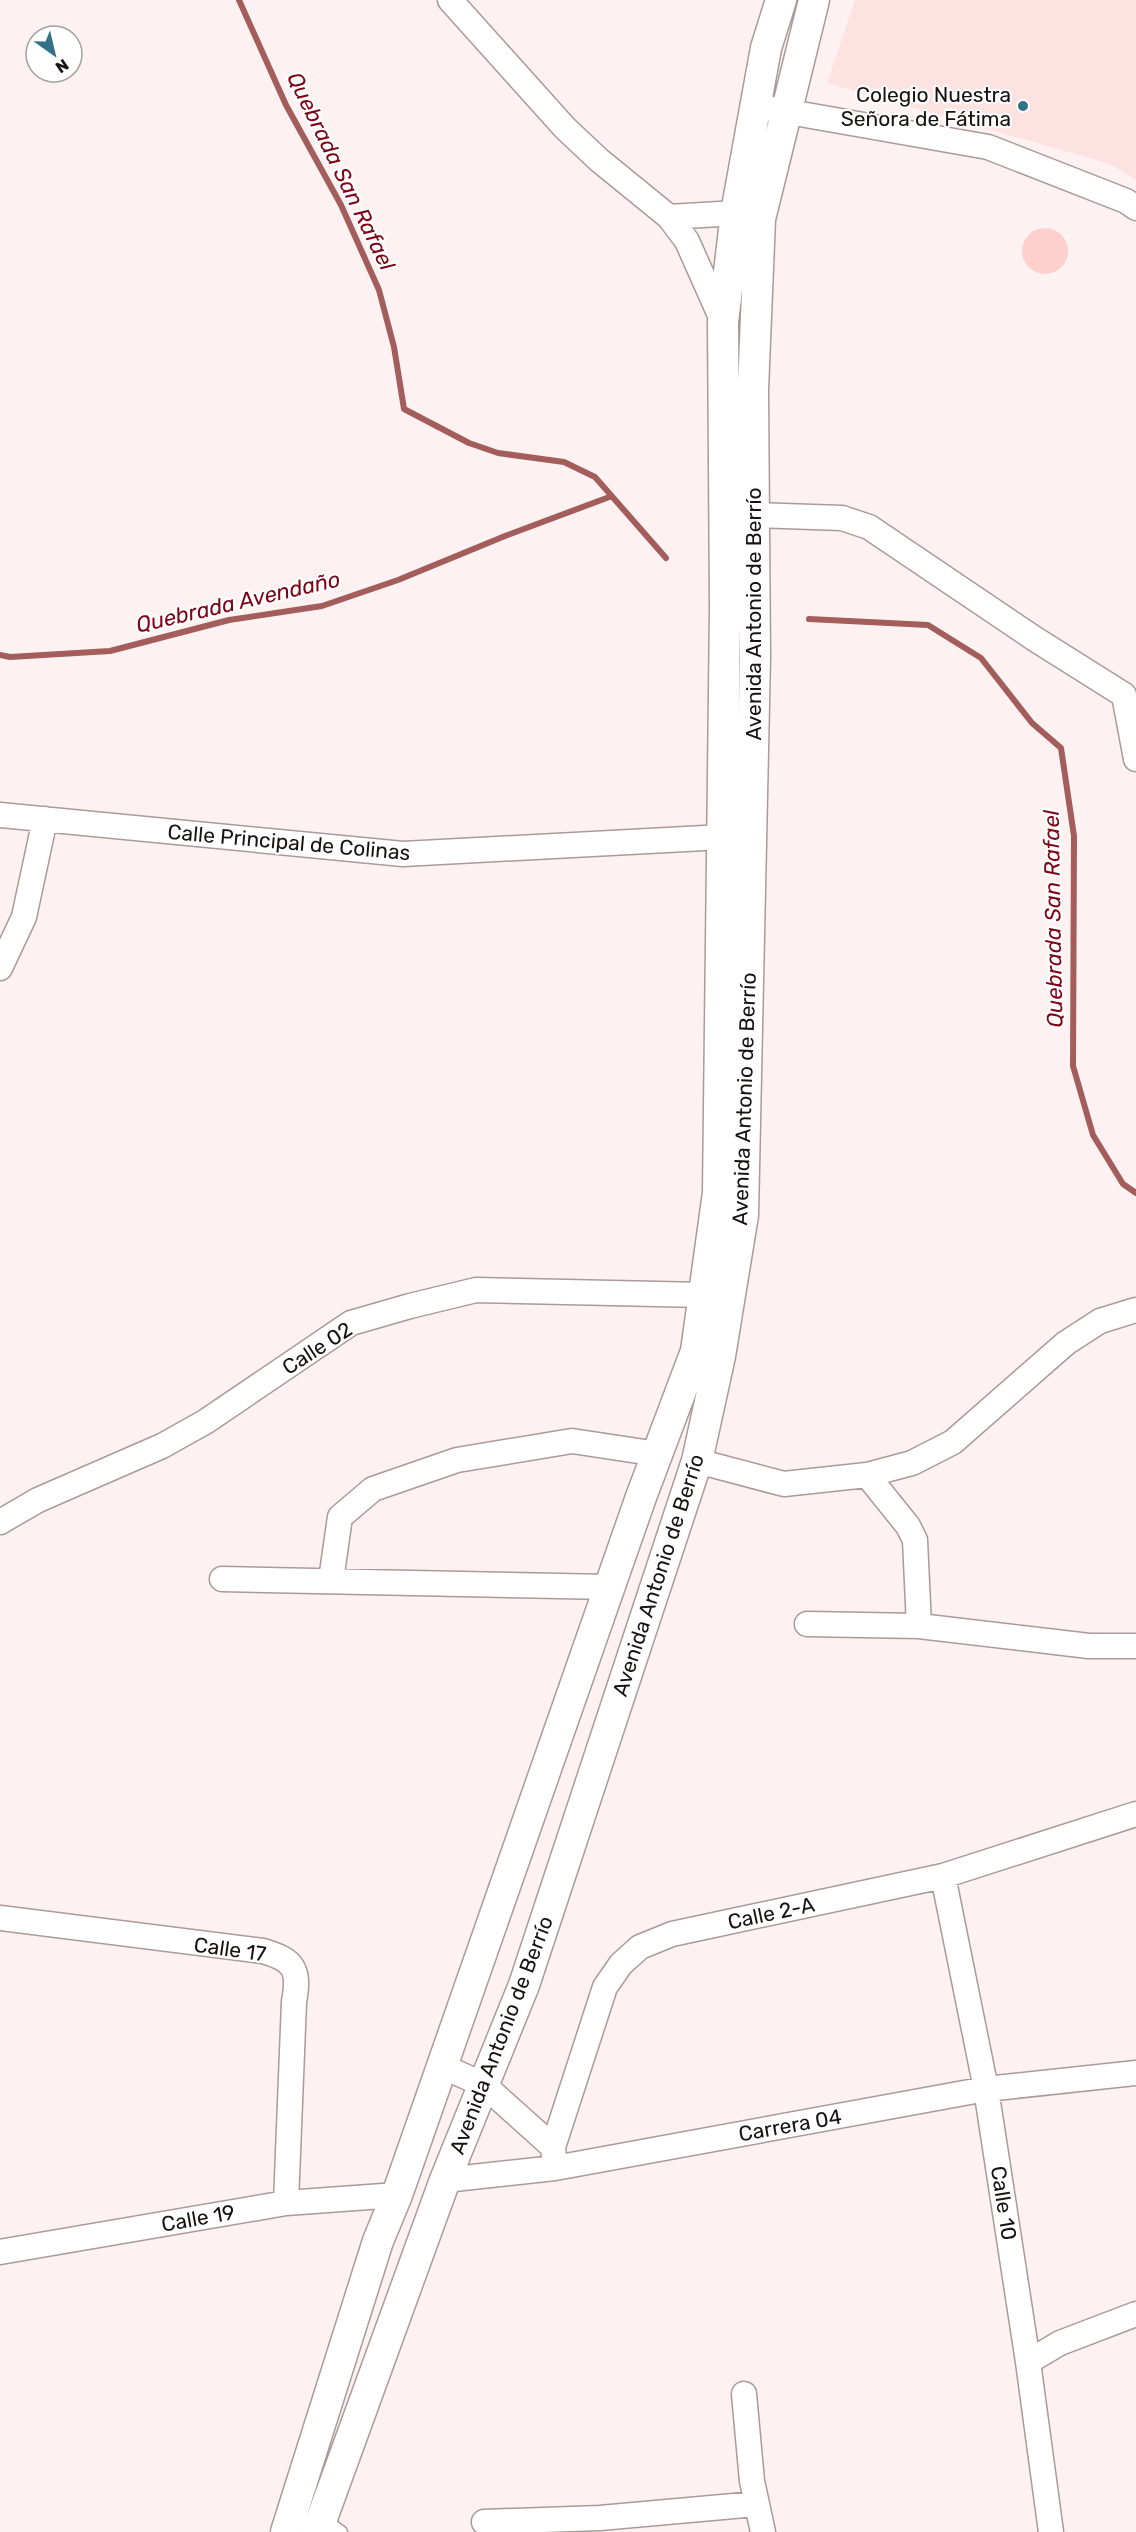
<svg xmlns="http://www.w3.org/2000/svg" width="1136" height="2532" font-family="Rubik,sans-serif">
<style>
.built{fill:#fce2e0}
.green{fill:#fed0cd}
.lines{fill:none;stroke-linecap:round;stroke-linejoin:round}
.stream{stroke:#a35e5c;stroke-width:6}
.service-casing{stroke:#aa9a98;stroke-width:15}
.minor-casing{stroke:#aa9a98;stroke-width:27}
.tertiary-casing{stroke:#aa9a98;stroke-width:33}
.service{stroke:#fff;stroke-width:12}
.minor{stroke:#fff;stroke-width:24}
.tertiary{stroke:#fff;stroke-width:30}
.poi-dot{fill:#327186;stroke:#fff;stroke-width:2}
.labels{text-anchor:middle;dominant-baseline:central;stroke-width:4.5;stroke-linejoin:round;paint-order:stroke}
.poi-label{font-size:21px;fill:#181212;stroke:#fff;text-anchor:end}
.street-label{font-size:21px;fill:#181212;stroke:#fff}
.water-label{font-size:22px;font-style:italic;fill:#7d0317;stroke:#fff}
</style>
<rect width="100%" height="100%" fill="#fdf2f1"/>
<path class="built" d="M855,0H1136V180L1110,164L827,83Z"/>
<path class="green" d="M1022 251a23 23 0 1 1 46 0a23 23 0 1 1-46 0Z"/>
<g class="lines">
<path class="stream" d="M239,0L286,105L341,205L379,290L394,347L404,409L469,443L498,453L564,462L595,477L666,558
M809,619L928,625L981,658L1032,723L1061,748L1074,836L1073,1066L1093,1135L1123,1184L1136,1193
M0,655L10,657L110,651L229,620L322,606L398,580L505,536L612,496"/>
<g class="service-casing">
<path id="service" d="M323,2519L341,2532"/>
</g>
<g class="minor-casing">
<path id="minor" d="M450,0L565,128L599,160L669,217L687,241L723,322
M755,106L988,147L1126,201L1136,208
M669,217L736,213
M754,515L842,518L869,527L1035,639L1124,695L1136,759
M0,815L403,854L723,837
M0,968L24,917L45,819
M697,1461L784,1484L867,1475L912,1463L953,1442L1066,1343L1100,1321L1136,1310
M867,1475L908,1526L915,1540L919,1626
M0,1522L38,1500L162,1446L205,1422L351,1323L410,1306L476,1290L704,1295
M222,1579L610,1587
M331,1580L340,1517L373,1489L457,1460L572,1441L658,1454
M807,1624L919,1626L1089,1646H1136
M943,1876L986,2089L1028,2362L1051,2532
M0,1918L263,1951C294,1960 300,1969 294,2002L286,2203
M442,2066L484,2085L553,2147
M555,2168L553,2147L605,1987L621,1964L640,1947L672,1934L943,1876L1136,1814
M445,2180L555,2168L986,2089L1136,2073
M0,2252L286,2203L397,2195
M1028,2362L1060,2343L1136,2314
M744,2394L752,2481L763,2532
M484,2522L600,2518L756,2504"/>
</g>
<g class="tertiary-casing">
<path id="tertiary" d="M286,2532L378,2241L397,2195L641,1497L696,1351L718,1193L725,607L723,322L736,213L766,48L781,0
M317,2532L445,2180L524,1985L697,1461L720,1356L743,1215L755,657L753,390L760,219L814,0"/>
</g>
<use href="#service" class="service"/>
<use href="#minor" class="minor"/>
<use href="#tertiary" class="tertiary"/>
</g>
<circle class="poi-dot" cx="1023" cy="106" r="6"/>
<g class="labels">
<g class="poi-label">
<text x="1011" y="94">Colegio Nuestra<tspan x="1011" dy="24">Señora de Fátima</tspan></text>
</g>
<g class="street-label">
<text transform="translate(753 614) rotate(-90)">Avenida Antonio de Berrío</text>
<text transform="translate(289 842) rotate(5)">Calle Principal de Colinas</text>
<text transform="translate(744 1099) rotate(-88)">Avenida Antonio de Berrío</text>
<text transform="translate(317 1348) rotate(-33)">Calle 02</text>
<text transform="translate(658 1575) rotate(-72)">Avenida Antonio de Berrío</text>
<text transform="translate(771 1913) rotate(-12)">Calle 2-A</text>
<text transform="translate(230 1949) rotate(8)">Calle 17</text>
<text transform="translate(501 2035) rotate(-69)">Avenida Antonio de Berrío</text>
<text transform="translate(790 2125) rotate(-10)">Carrera 04</text>
<text transform="translate(1004 2203) rotate(81)">Calle 10</text>
<text transform="translate(198 2218) rotate(-10)">Calle 19</text>
</g>
<g class="water-label">
<text transform="translate(341 171) rotate(64)">Quebrada San Rafael</text>
<text transform="translate(238 602) rotate(-13)">Quebrada Avendaño</text>
<text transform="translate(1053 919) rotate(-91)">Quebrada San Rafael</text>
</g>
</g>
<g transform="translate(54 54) rotate(146)"><circle r="28" fill="#ffffff" stroke="#a3a0a0" stroke-width="1.5"/>
<path d="M0-4.5L10 22L0 15L-10 22Z" fill="#327186"/>
<text y="-9" font-size="16" font-weight="bold" text-anchor="middle" fill="#181212">N</text>
</g>
</svg>
